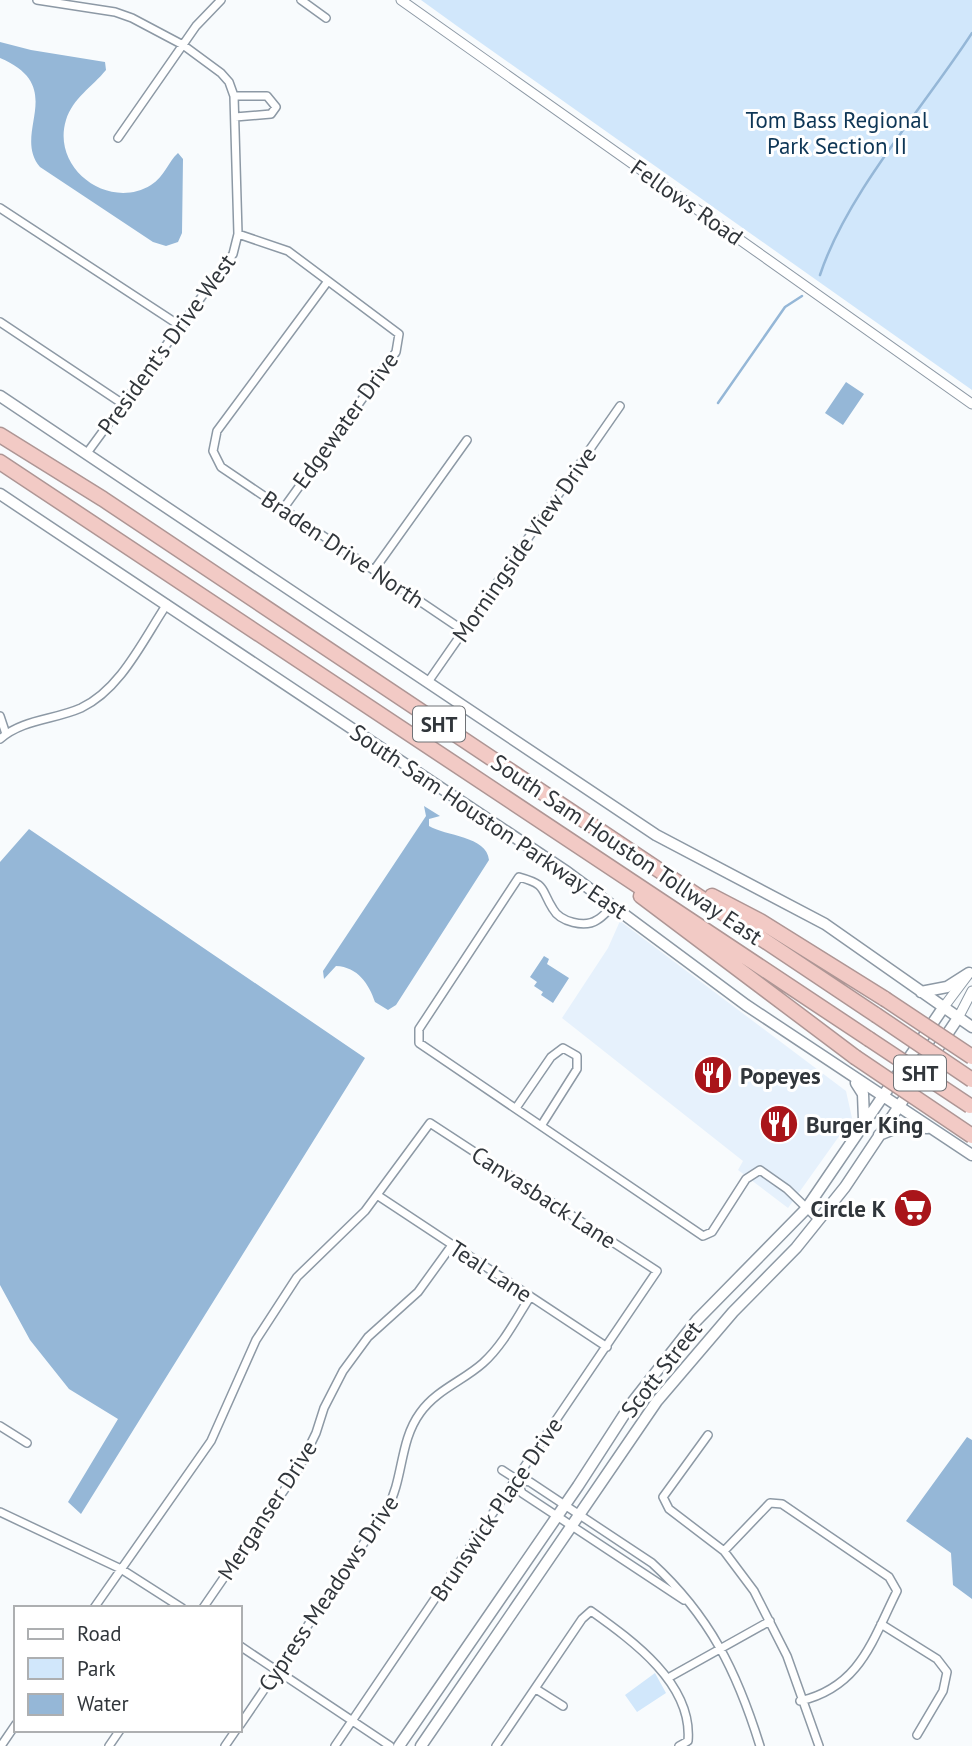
<svg xmlns="http://www.w3.org/2000/svg" width="972" height="1746" font-family="'PT Sans',sans-serif">
<style>
.built{fill:#e6f1fc}
.green{fill:#d1e7fb}
.water{fill:#95b7d7}
.lines{fill:none;stroke-linecap:round;stroke-linejoin:round}
.stream{stroke:#95b7d7;stroke-width:2.5}
.minor-casing{stroke:#8d99a5;stroke-width:10}
.tertiary-casing{stroke:#8d99a5;stroke-width:11}
.secondary-casing{stroke:#8d99a5;stroke-width:13}
.motorway-casing{stroke:#ae9695;stroke-width:17}
.minor{stroke:#fff;stroke-width:7}
.tertiary{stroke:#fff;stroke-width:9}
.secondary{stroke:#fff;stroke-width:10}
.motorway{stroke:#f2cac5;stroke-width:14}
.motorway-bridge-casing{stroke:#ae9695;stroke-width:17;stroke-linecap:butt}
.motorway-bridge{stroke:#f2cac5;stroke-width:14}
.labels{text-anchor:middle;dominant-baseline:central;stroke-width:6;stroke-linejoin:round;paint-order:stroke}
.shield{fill:#fff;stroke:#6f7276;stroke-width:2}
.shield-label{font-size:21px;font-weight:bold;fill:#31363b}
.park-label{font-size:23px;fill:#0e3656;stroke:#fff}
.street-label{font-size:23px;fill:#31363b;stroke:#fff}
.poi-label{font-size:23px;font-weight:bold;fill:#31363b;stroke:#fff;text-anchor:start}
</style>
<rect width="100%" height="100%" fill="#f8fbfd"/>
<path class="built" d="M620,921L846,1091L852,1118L788,1208L738,1170L743,1161L562,1018L608,948Z"/>
<path class="green" d="M421,0H972V390L457,26Z
M655,1673L666,1693L637,1712L625,1695Z"/>
<path class="water" d="M0,42L31,50L105,62L106,70C92,87 73,98 66,120C51,169 109,211 151,185C165,176 168,162 178,153L183,159L182,233L178,242L166,246L153,242L40,167C11,133 69,87 0,58Z
M846,382L864,394L843,425L825,413Z
M424,806L440,816L429,819V826C445,836 487,836 489,860L396,1005L388,1010L375,1002C369,984 358,967 336,966L324,979L323,971L426,816Z
M29,829L365,1058L81,1514L68,1502L118,1419L69,1389L30,1340L0,1285V862Z
M544,956L549,959L547,964L569,978L553,1003L541,995L543,992L534,986L537,982L530,977Z
M967,1437L972,1440V1599L953,1585L951,1553L906,1521Z"/>
<g class="lines">
<path class="stream" d="M820,275C847,193 924,107 972,33
M718,403L785,307L802,296"/>
<g class="minor-casing">
<path id="minor" d="M37,0L115,12L132,18L183,45L221,73L229,82L234,96L238,234L233,254L87,453
M301,0L326,18
M234,96H267L276,107L271,114L235,117
M118,138L196,26L221,0
M0,208L182,327
M238,234L288,251L399,334L396,352L283,509
M328,281L217,431L213,451L221,467L464,631
M0,322L123,404
M374,570L467,440
M428,682L620,406
M0,716L6,734
M0,739C23,719 54,720 81,708C121,689 143,640 167,604
M614,905C608,910 603,917 597,920C585,928 560,922 553,909C540,889 548,885 519,877L419,1029V1043L703,1236L712,1232L746,1179L760,1170L787,1189L819,1220
M516,1108L551,1057L563,1048L577,1056V1069L541,1126
M377,1195L607,1347
M0,1426L27,1443
M708,1435L663,1497L669,1509L724,1551L754,1591L787,1656L819,1746
M502,1470L516,1479L530,1482L652,1563C710,1616 737,1672 760,1746
M516,1479L522,1493L684,1600
M0,1512L121,1569L182,1608
M724,1551L770,1503L782,1504L889,1577L897,1591C872,1641 860,1687 800,1701
M94,1608L211,1441L256,1340L297,1277L365,1211L430,1123L657,1271L335,1746
M203,1608L298,1470L316,1433L324,1408L343,1371L368,1337L418,1292L452,1245
M881,1624L937,1659L947,1672L943,1691L917,1735
M240,1646L390,1746
M668,1678L770,1621
M536,1689L563,1706
M240,1725L387,1509C404,1478 399,1442 420,1413C436,1390 463,1381 483,1363C503,1345 516,1319 530,1297
M1,1746L16,1724
M109,1746L120,1730
M225,1746L236,1730
M496,1746L582,1619L591,1611C633,1641 693,1684 688,1741L679,1746"/>
</g>
<g class="tertiary-casing">
<path id="tertiary" d="M401,0L972,404
M943,1008L967,976
M958,1018L972,991"/>
</g>
<g class="secondary-casing">
<path id="secondary" d="M0,396L656,835L825,924L972,1027
M0,494L567,872L746,1005L972,1155
M921,992L947,987L969,973
M856,1083L863,1094L864,1120
M879,1135L901,1126L927,1128
M399,1746L578,1486L631,1404L697,1320L806,1209L943,1008
M421,1746L657,1401L733,1312L796,1248L845,1187L958,1018"/>
</g>
<g class="motorway-casing">
<path id="motorway" d="M0,435L103,499L876,1015
M0,462L869,1039
M641,896L855,1057
M712,896L760,921L885,999"/>
</g>
<use href="#minor" class="minor"/>
<use href="#tertiary" class="tertiary"/>
<use href="#secondary" class="secondary"/>
<use href="#motorway" class="motorway"/>
<g class="motorway-bridge-casing">
<path id="motorway-bridge" d="M885,999L972,1057
M876,1015L972,1080
M869,1039L970,1106
M855,1057L972,1136"/>
</g>
<use href="#motorway-bridge" class="motorway-bridge"/>
</g>
<defs>
<g id="restaurant-disc" transform="scale(2.0125)"><circle r="9.5" fill="#a9151a" stroke="#fff"/><path d="M-5-6h1v4h1v-4h1v4h1v-4h1v5L-1.5 .5V6h-2V.5L-5-1ZM5-6V6H3V1.5H1.5Q1.5-4 5-6Z" fill="#fff"/></g>
<g id="supermarket-disc" transform="scale(2.0125)"><circle r="9.5" fill="#a9151a" stroke="#fff"/><path d="M-6-5.5h2.5l.6 2H6L4.5 2H-2.5L-4.4-4H-6ZM-1.5 3.2a1.3 1.3 0 1 0 .1 0ZM3 3.2a1.3 1.3 0 1 0 .1 0Z" fill="#fff"/></g>
</defs>
<g fill-rule="evenodd">
<use href="#restaurant-disc" x="713" y="1075"/>
<use href="#restaurant-disc" x="779" y="1124"/>
<use href="#supermarket-disc" x="913" y="1208"/>
</g>
<g class="labels">
<g class="shield">
<rect x="413" y="706.5" width="52" height="35" rx="5"/>
<rect x="894" y="1055.5" width="52" height="35" rx="5"/>
</g>
<g class="shield-label">
<text x="439" y="724">SHT</text>
<text x="920" y="1073">SHT</text>
</g>
<g class="park-label">
<text x="837" y="119">Tom Bass Regional<tspan x="837" dy="26">Park Section II</tspan></text>
</g>
<g class="street-label">
<text transform="translate(687 202) rotate(35)">Fellows Road</text>
<text transform="translate(166 344) rotate(-54)">President's Drive West</text>
<text transform="translate(345 420) rotate(-54)">Edgewater Drive</text>
<text transform="translate(524 544) rotate(-55)">Morningside View Drive</text>
<text transform="translate(343 549) rotate(34)">Braden Drive North</text>
<text transform="translate(489 821) rotate(34)">South Sam Houston Parkway East</text>
<text transform="translate(627 849) rotate(34)">South Sam Houston Tollway East</text>
<text transform="translate(544 1197) rotate(33)">Canvasback Lane</text>
<text transform="translate(491 1271) rotate(33)">Teal Lane</text>
<text transform="translate(661 1369) rotate(-52)">Scott Street</text>
<text transform="translate(496 1509) rotate(-56)">Brunswick Place Drive</text>
<text transform="translate(267 1510) rotate(-57)">Merganser Drive</text>
<text transform="translate(328 1593) rotate(-56)">Cypress Meadows Drive</text>
</g>
<g class="poi-label">
<text x="740" y="1075">Popeyes</text>
<text x="806" y="1124">Burger King</text>
<text x="886" y="1208" text-anchor="end">Circle K</text>
</g>
</g>
<rect x="14" y="1606" width="228" height="126" fill="#ffffff" stroke="#adafb1" stroke-width="2"/>
<rect x="28" y="1629" width="35" height="10" fill="#ffffff" stroke="#adafb1" stroke-width="2"/>
<text x="77" y="1641" font-size="21" fill="#31363b">Road</text>
<rect x="28" y="1658" width="35" height="21" fill="#d1e7fb" stroke="#adafb1" stroke-width="2"/>
<text x="77" y="1676" font-size="21" fill="#31363b">Park</text>
<rect x="28" y="1694" width="35" height="21" fill="#95b7d7" stroke="#adafb1" stroke-width="2"/>
<text x="77" y="1711" font-size="21" fill="#31363b">Water</text>
</svg>
